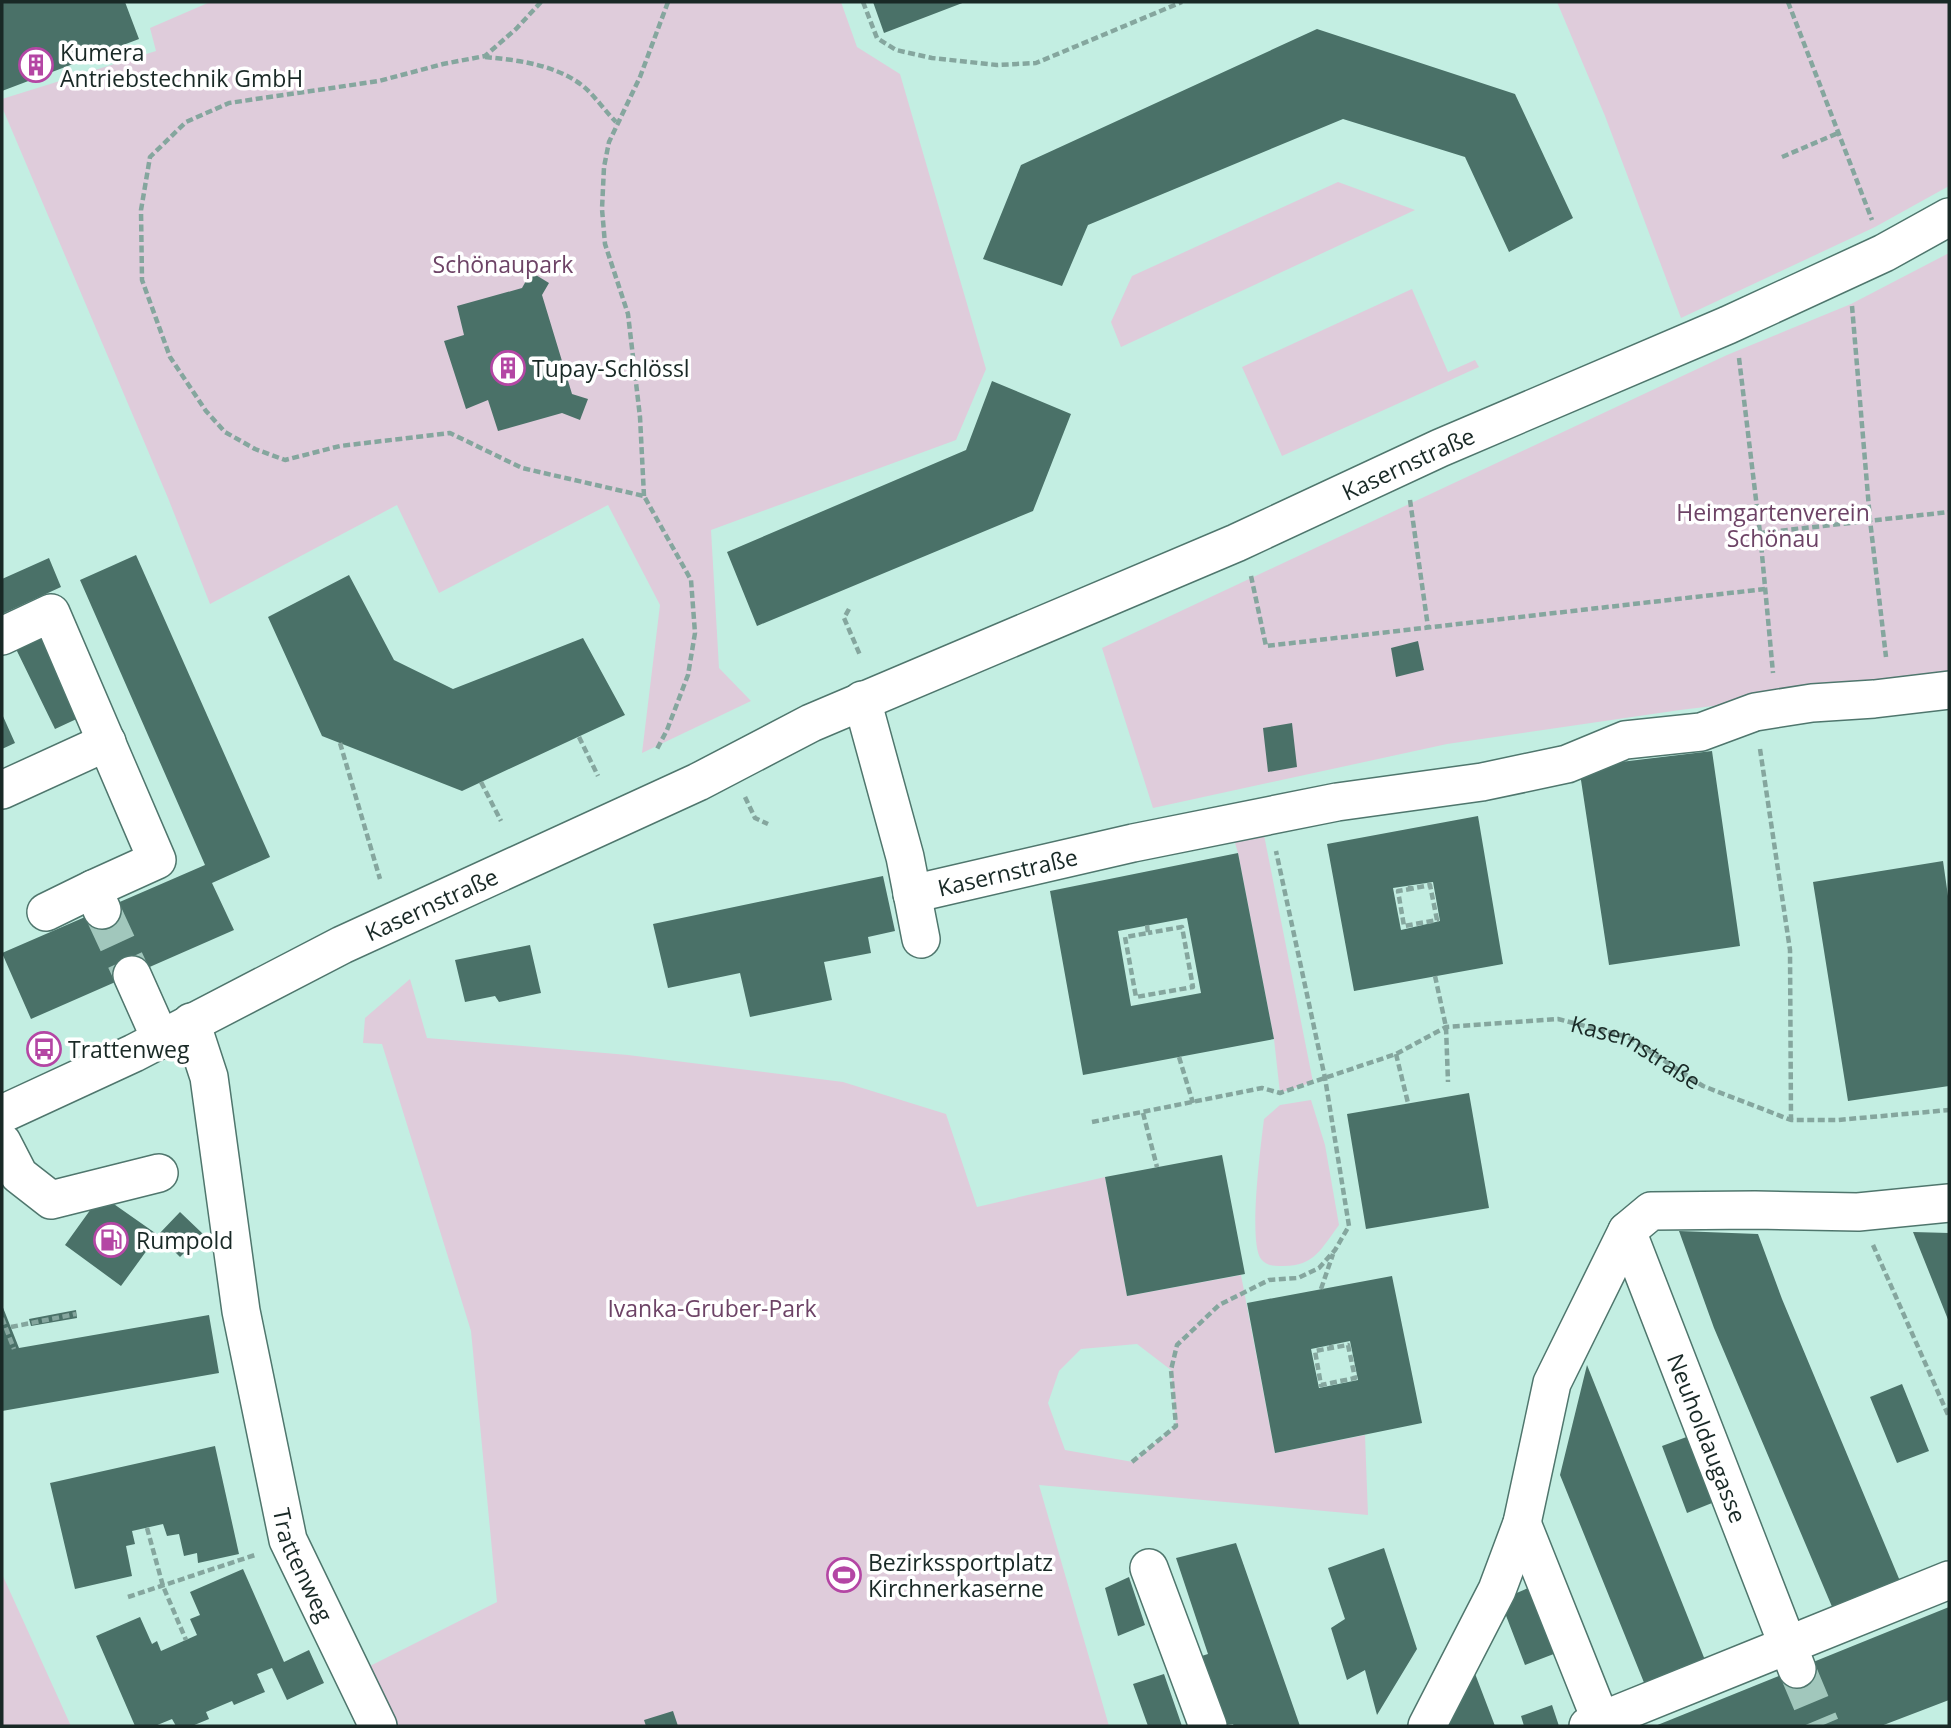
<svg xmlns="http://www.w3.org/2000/svg" width="1951" height="1728" font-family="'Open Sans',sans-serif">
<style>
.green{fill:#dfccdb;fill-rule:evenodd}
.building{fill:#4a7168;fill-rule:evenodd}
.lines{fill:none;stroke-linecap:round;stroke-linejoin:round}
.minor-tunnel{stroke:#a1c7bc;stroke-width:37;stroke-dasharray:37 18;stroke-linecap:butt}
.minor-casing{stroke:#4f766d;stroke-width:40}
.path{stroke:#85a69e;stroke-width:4.5;stroke-dasharray:7 3.5;stroke-linecap:butt}
.minor{stroke:#fff;stroke-width:37}
.labels{text-anchor:middle;dominant-baseline:central;stroke-width:7;stroke-linejoin:round;paint-order:stroke}
.poi-label{font-size:23px;fill:#192926;stroke:#fff;text-anchor:start}
.park-label{font-size:23px;fill:#6d4366;stroke:#fff}
.street-label{font-size:23px;fill:#192926;stroke:#fff}
</style>
<rect width="100%" height="100%" fill="#c3eee2"/>
<path class="green" d="M210,2H841L857,47L900,74L986,369L956,440L711,530L719,668L751,701L642,753L660,605L608,505L439,593L397,505L210,604L168,498L2,107V99L156,51L150,28Z
M1557,2H1949V186L1875,227L1681,318L1605,116Z
M1338,182L1415,210L1121,347L1111,322L1132,276Z
M1949,253V678L1680,710L1447,744L1153,808L1102,648L1727,355L1851,304Z
M1412,289L1448,372L1475,360L1479,367L1282,456L1242,367Z
M1263,830L1313,1082L1280,1093L1274,1039L1238,853L1233,836Z
M410,979L427,1038L628,1055L843,1082L946,1114L977,1207L1105,1177L1127,1296L1241,1275L1275,1453L1365,1435L1368,1515L1039,1485L1109,1726H398L368,1667L497,1602L471,1331L382,1044L363,1043L365,1018ZM1137,1344L1171,1370L1176,1426L1133,1462L1065,1450L1048,1403L1059,1371L1081,1349Z
M1311,1100L1325,1145L1339,1225C1321,1249 1314,1267 1281,1266C1273,1266 1267,1266 1261,1259C1248,1242 1261,1144 1264,1119L1280,1105Z
M2,1574L71,1726H2Z"/>
<path class="building" d="M2,2H125L139,39L2,91Z
M873,2H965L884,33Z
M1317,29L1515,94L1573,218L1509,252L1465,157L1343,119L1088,225L1062,286L983,259L1021,165Z
M531,272L549,283L542,295L572,394L588,399L580,420L562,413L498,431L488,400L466,409L444,341L464,335L457,306L522,288Z
M992,381L1071,414L1033,511L757,626L727,552L966,450Z
M136,555L270,857L212,883L234,930L31,1019L2,953L205,865L80,580Z
M49,558L61,587L2,614V579Z
M349,575L394,660L453,689L583,638L625,715L462,791L322,736L268,617Z
M44,635L83,716L55,729L16,649Z
M1418,641L1424,670L1396,677L1391,648Z
M2,714L15,743L2,749Z
M1292,723L1297,767L1268,772L1263,728Z
M1712,751L1740,946L1609,965L1579,767Z
M1478,816L1503,964L1354,991L1327,844ZM1433,882L1440,921L1401,930L1393,888Z
M1238,853L1274,1039L1083,1075L1050,891ZM1187,918L1201,993L1131,1006L1118,931Z
M1943,861L1949,903V1086L1848,1101L1813,882Z
M883,876L895,931L868,937L871,953L824,962L832,1000L750,1017L740,973L668,988L653,924Z
M530,945L541,993L499,1002L495,996L465,1002L455,960Z
M1469,1093L1489,1208L1366,1229L1347,1114Z
M1222,1155L1245,1274L1127,1296L1105,1177Z
M101,1195L158,1235L121,1286L65,1245Z
M180,1212L203,1234L180,1257L158,1235Z
M1679,1231L1758,1234L1782,1299L1900,1581L1833,1609L1714,1328Z
M1913,1232L1949,1233V1322Z
M1392,1276L1422,1423L1275,1453L1247,1303ZM1350,1341L1358,1380L1319,1388L1311,1349Z
M2,1305L19,1348L209,1315L219,1373L2,1411Z
M76,1310L77,1318L31,1326L29,1319Z
M1587,1365L1705,1660L1645,1685L1560,1475Z
M1902,1384L1929,1451L1897,1463L1870,1397Z
M1692,1435L1717,1501L1687,1513L1662,1446Z
M215,1446L239,1554L198,1563L197,1553L184,1556L179,1534L167,1536L163,1524L132,1531L135,1544L126,1546L132,1576L75,1589L50,1483Z
M1236,1543L1300,1726H1234L1233,1724L1220,1726L1195,1658L1208,1654L1176,1558Z
M1384,1548L1417,1649L1377,1715L1365,1670L1347,1680L1331,1628L1345,1619L1328,1568Z
M243,1569L284,1662L309,1650L324,1683L287,1700L272,1668L257,1674L265,1692L234,1705L232,1701L206,1712L209,1719L192,1726H176L172,1719L155,1726H135L96,1636L140,1617L152,1644L157,1641L161,1651L197,1635L190,1619L200,1615L190,1592Z
M1129,1577L1145,1625L1118,1636L1105,1588Z
M1533,1586L1559,1652L1525,1665L1500,1600Z
M1949,1607V1700L1881,1726H1655Z
M1474,1671L1495,1726H1437Z
M1164,1674L1182,1726H1148L1133,1684Z
M1552,1705L1559,1726H1524L1521,1716Z
M673,1711L678,1726H646L644,1720Z"/>
<g class="lines">
<path class="minor-tunnel" d="M102,910L132,975
M1797,1669L1821,1726"/>
<g class="minor-casing">
<g id="minor">
<path d="M2,636L51,613L157,860L93,889L102,910"/>
<path d="M862,700L905,857L921,939"/>
<path d="M2,790L107,742"/>
<path id="s2" d="M912,894L1133,843L1337,802L1482,782L1567,764L1625,740L1701,732L1755,712L1812,703L1874,699L1949,690"/>
<path d="M46,912L93,889"/>
<path d="M132,975L161,1040"/>
<path id="s3" d="M191,1022L209,1077L241,1311L288,1540L378,1726"/>
<path id="s4" d="M2,1114L134,1053L342,945L698,782L811,723L1236,543L1440,448L1728,325L1884,253L1949,217"/>
<path d="M2,1142L19,1175L51,1200L159,1173"/>
<path id="s5" d="M1627,1231L1797,1669"/>
<path d="M1522,1523L1603,1726"/>
<path d="M1149,1568L1208,1726"/>
<path d="M1427,1726L1497,1590L1522,1523L1552,1383L1627,1231L1651,1211L1755,1210L1858,1212L1949,1203"/>
<path d="M1588,1726L1949,1580"/>
</g>
</g>
<g class="path">
<path d="M541,2L516,29L485,56L443,64L379,81L229,103L186,122L150,157L141,210L142,280L170,357L206,411L225,432L255,449L285,460L340,446L450,433L522,468L644,496L691,580L695,633L688,675L667,730L657,749"/>
<path d="M863,2L877,38L896,50L932,58L997,65L1036,63L1182,2"/>
<path d="M1788,2L1872,220"/>
<path d="M485,57C519,60 556,65 583,86C595,96 605,111 616,122"/>
<path d="M1782,157L1838,133"/>
<path d="M1852,306L1870,520L1886,657"/>
<path d="M1739,358L1760,533L1773,673"/>
<path d="M644,496L640,417L628,314L605,244L602,209L604,167L609,142L640,77L668,2"/>
<path d="M1410,500L1428,627"/>
<path d="M1760,533L1949,512"/>
<path d="M1251,576L1266,646L1765,589"/>
<path d="M849,609L844,618L860,655"/>
<path d="M579,737L598,776"/>
<path d="M340,743L380,879"/>
<path d="M1760,749L1790,950L1791,1120"/>
<path d="M481,782L501,821"/>
<path d="M745,797L755,818L768,824"/>
<path d="M1410,886V889L1398,891L1404,926L1437,920L1430,885L1410,889"/>
<path d="M1147,925L1148,933L1125,937L1136,997L1193,987L1182,927L1148,933"/>
<path d="M1435,976L1446,1027L1448,1082"/>
<path d="M1396,1054L1408,1103"/>
<path d="M1179,1057L1193,1103"/>
<path d="M1143,1113L1157,1167"/>
<path id="s1" d="M1092,1122L1262,1088L1280,1093L1396,1054L1446,1027L1558,1019L1628,1037L1703,1086L1791,1120H1838L1949,1110"/>
<path d="M1873,1245L1949,1417"/>
<path d="M1321,1289L1333,1254"/>
<path d="M2,1318L14,1349"/>
<path d="M11,1327L76,1314"/>
<path d="M1331,1345V1348L1315,1351L1321,1385L1355,1378L1348,1345L1331,1348"/>
<path d="M1132,1462L1176,1426L1171,1370L1177,1345L1219,1305L1269,1280L1298,1278L1319,1268L1335,1250L1349,1226L1325,1078L1276,851"/>
<path d="M147,1528L163,1586L186,1640"/>
<path d="M128,1597L255,1555"/>
</g>
<use href="#minor" class="minor"/>
</g>
<defs>
<g id="building-ring" transform="scale(1.75)"><circle r="9.5" fill="#fff" stroke="#b446a4" stroke-width="1.5"/><path d="M-4-6H4V6H1V3H-1V6H-4ZM-2.5-4.3h1.7v1.8h-1.7ZM.8-4.3h1.7v1.8H.8ZM-2.5-1h1.7V.8h-1.7ZM.8-1h1.7V.8H.8Z" fill="#b446a4"/></g>
<g id="bus-ring" transform="scale(1.75)"><circle r="9.5" fill="#fff" stroke="#b446a4" stroke-width="1.5"/><path d="M-5-6H5V4H4V6H2V4H-2V6H-4V4H-5ZM-3.5-4V0h7V-4ZM-3.5 1.2v1.5H-2V1.2ZM2 1.2v1.5H3.5V1.2Z" fill="#b446a4"/></g>
<g id="fuel-ring" transform="scale(1.75)"><circle r="9.5" fill="#fff" stroke="#b446a4" stroke-width="1.5"/><path d="M-5.5-6h7V0h2V4h1.3V-2.5L3-4.5l.8-.8L6-3V5H2.5V1h-1V6h-7ZM-4.2-4.7v3.2H.2V-4.7Z" fill="#b446a4"/></g>
<g id="stadium-ring" transform="scale(1.75)"><circle r="9.5" fill="#fff" stroke="#b446a4" stroke-width="1.5"/><path d="M0-5a6.5 5 0 1 0 0 10a6.5 5 0 1 0 0-10ZM-3.5-1.8h7v3.6h-7Z" fill="#b446a4"/></g>
</defs>
<g fill-rule="evenodd">
<use href="#building-ring" x="36" y="65"/>
<use href="#building-ring" x="508" y="368"/>
<use href="#bus-ring" x="44" y="1049"/>
<use href="#fuel-ring" x="111" y="1240"/>
<use href="#stadium-ring" x="844" y="1575"/>
</g>
<g class="labels">
<g class="poi-label">
<text x="60" y="52">Kumera<tspan x="60" dy="26">Antriebstechnik GmbH</tspan></text>
<text x="532" y="368">Tupay-Schlössl</text>
<text x="68" y="1049">Trattenweg</text>
<text x="136" y="1240">Rumpold</text>
<text x="868" y="1562">Bezirkssportplatz<tspan x="868" dy="26">Kirchnerkaserne</tspan></text>
</g>
<g class="park-label">
<text x="503" y="264">Schönaupark</text>
<text x="1773" y="512">Heimgartenverein<tspan x="1773" dy="26">Schönau</tspan></text>
<text x="712" y="1308">Ivanka-Gruber-Park</text>
</g>
<g class="street-label">
<text stroke="none"><textPath href="#s4" startOffset="1550">Kasernstraße</textPath></text>
<text stroke="none"><textPath href="#s2" startOffset="98">Kasernstraße</textPath></text>
<text stroke="none"><textPath href="#s4" startOffset="478">Kasernstraße</textPath></text>
<text stroke="none"><textPath href="#s1" startOffset="569">Kasernstraße</textPath></text>
<text stroke="none"><textPath href="#s5" startOffset="222">Neuholdaugasse</textPath></text>
<text stroke="none"><textPath href="#s3" startOffset="556">Trattenweg</textPath></text>
</g>
</g>
<rect width="1951" height="1728" fill="none" stroke="#192926" stroke-width="7"/>
</svg>
